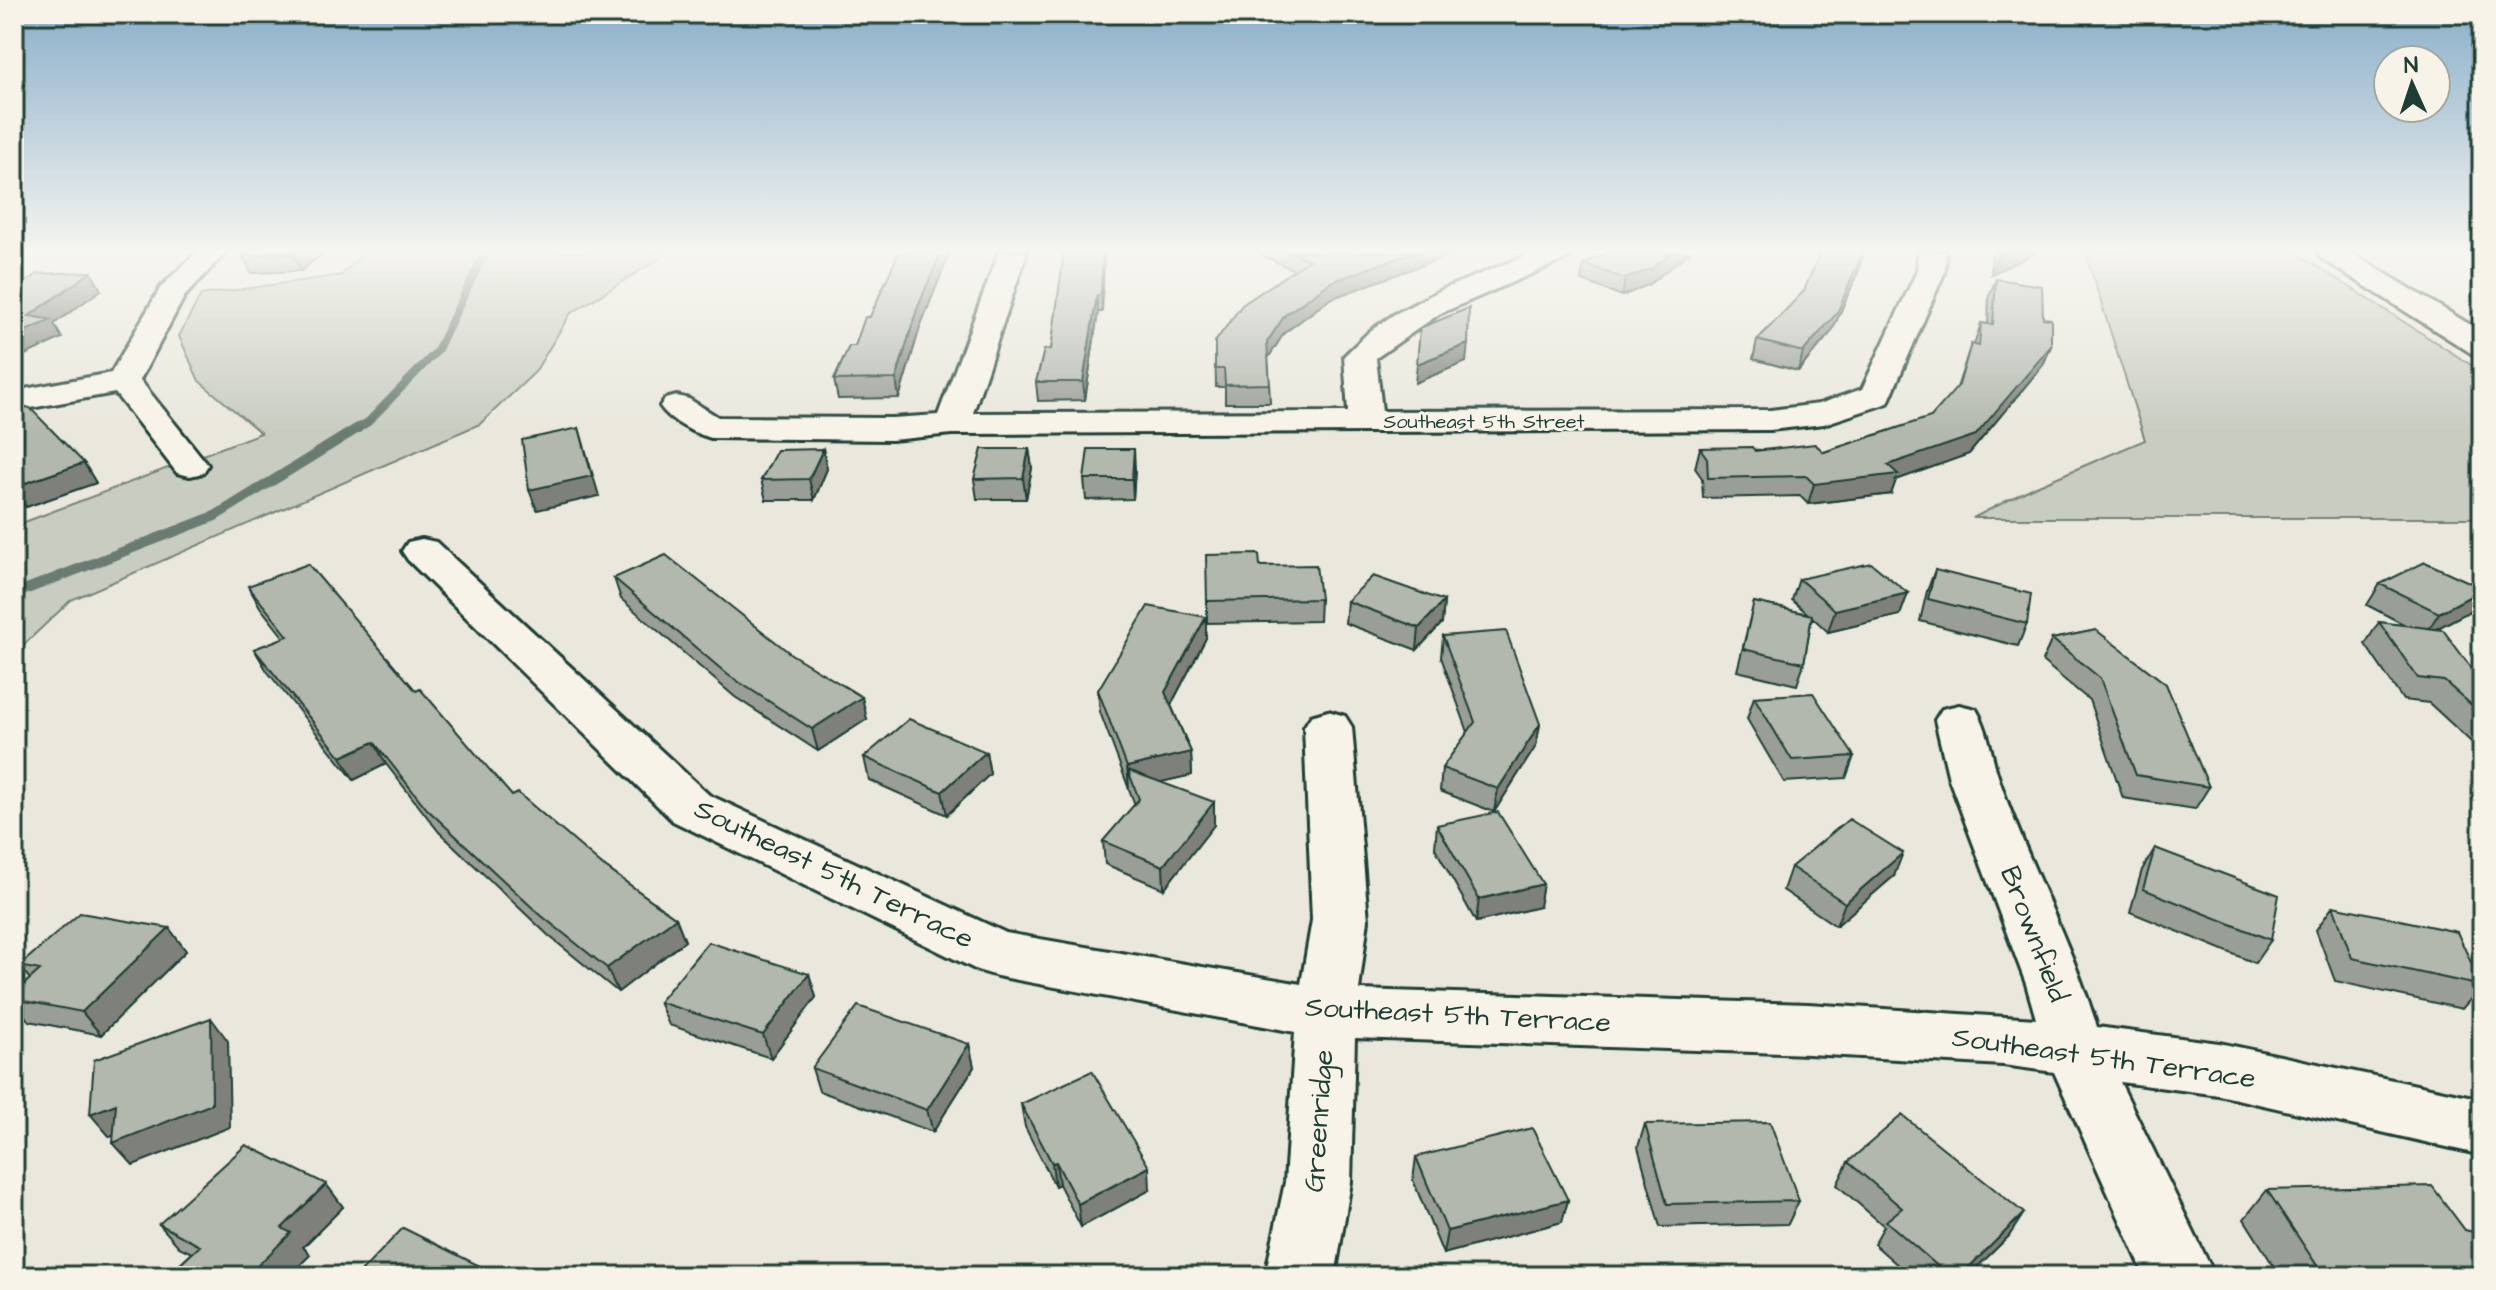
<svg xmlns="http://www.w3.org/2000/svg" width="2496" height="1290" font-family="'Architects Daughter',sans-serif">
<style>
.green{fill:#c8ccc1;stroke:#74847a;stroke-width:2}
.lines{fill:none;stroke-linecap:round;stroke-linejoin:round}
.stream-far1{stroke:#6a7c72;stroke-width:8}
.stream{stroke:#6a7c72;stroke-width:10}
.street-casing{stroke:#1f3d34;stroke-width:6}
.secondary-casing{stroke:#1f3d34;stroke-width:6}
.street{fill:#f7f3e8;fill-rule:evenodd}
.secondary{fill:#f7f3e8;fill-rule:evenodd}
.wall{fill:#999e96;stroke:#1f3d34;stroke-width:2}
.shaded-wall{fill:#7d817a;stroke:#1f3d34;stroke-width:2}
.building{fill:#b2b8ae;stroke:#1f3d34;stroke-width:2}
.labels{text-anchor:middle;dominant-baseline:central;stroke-width:6;stroke-linejoin:round;paint-order:stroke}
.far-street-label{font-size:20px;fill:#1f3d34;stroke:#f7f3e8}
.near-street-label{font-size:28px;fill:#1f3d34;stroke:#f7f3e8}
</style>
<rect width="100%" height="100%" fill="#eae8dd"/>
<filter id="ink" filterUnits="userSpaceOnUse"><feTurbulence type="fractalNoise" baseFrequency=".0125" numOctaves="2"/><feDisplacementMap in="SourceGraphic" scale="16" xChannelSelector="R" yChannelSelector="G"/><feConvolveMatrix kernelMatrix="1 2 1 2 8 2 1 2 1" color-interpolation-filters="sRGB"/></filter>
<g filter="url(#ink)">
<path class="green" d="M364,252H663L659,259L570,314L535,372L480,424L71,600L14,654V526L261,433L199,381L179,336L201,295L342,275Z
M2085,252H2295L2482,372V518H1973L2034,487L2145,440Z"/>
<g class="lines">
<path class="stream-far1" d="M355,430L368,422L437,351L485,252"/>
<path class="stream" d="M14,594L215,516L358,428"/>
<g class="street-casing">
<path id="street" d="M197,252H226L184,297L140,380L208,465L203,473L190,476L177,473L115,393L14,411V391L111,373L161,287Z
M999,252H1027L973,413L1348,412L1344,356L1370,331L1393,315L1443,289L1535,252H1572L1568,258L1439,314L1376,358L1382,411L1770,410L1819,404L1862,389L1917,271L1918,252H1946L1945,271L1888,403L1824,424L1770,430L952,434L892,440L711,438C693,433 670,421 660,406L665,399L677,396L689,399L718,417L892,418L938,415Z
M422,539L436,542L709,795L1006,933L1301,984L1312,920L1304,727L1311,716L1328,711L1345,716L1352,727L1368,920L1359,990L1808,1004L2036,1019L2026,984L1949,779L1935,720L1942,709L1959,705L1976,709C1989,730 1991,756 1999,779C2028,863 2071,942 2097,1027L2219,1043L2482,1099V1155L2219,1095L2120,1082L2215,1276H2145L2054,1072L2003,1065L1808,1054L1355,1038L1351,1182L1335,1276H1265L1285,1182L1295,1032L997,976L977,970L673,821L408,560L402,551L408,542Z"/>
</g>
<g class="secondary-casing">
<path id="secondary" d="M2317,252H2350L2482,332V356L2471,353L2321,258Z"/>
</g>
<use href="#street" class="street"/>
<use href="#secondary" class="secondary"/>
</g>
<path class="wall" d="M249,252H324L301,271L251,273L243,256Z
M899,252H950L920,327L899,398L838,399L834,380L855,346L870,317Z
M1104,252L1102,312H1098L1085,400L1038,401L1036,382L1051,349Z
M1255,252H1457L1330,299L1284,333L1268,358L1270,403H1225V387H1216L1215,342L1294,270Z
M1608,252H1690L1648,285L1622,296L1581,280L1584,264Z
M1992,252H2037L2036,253L1991,274Z
M1858,272L1832,331L1798,371L1753,359L1757,340Z
M1996,279L2043,318L2051,346L2043,365L1969,454L1896,480L1891,494L1808,504L1800,496L1703,498L1702,478L1695,468L1700,448L1824,452L1931,417L1957,388L1971,344L1974,345L1981,323L1988,324L1989,296Z
M14,404L84,463L96,483L26,507L14,494Z
M823,449L827,469L814,500H766L761,480Z
M1029,449L1032,468L1026,499H977L974,479Z
M1135,469L1133,499L1086,500L1084,479Z
M1260,566L1320,599L1319,621L1207,623V601Z
M1935,570L2027,624L2018,646L1920,621L1927,591Z
M614,578L867,719L818,751L735,697L621,599Z
M1799,579L1908,593L1900,615L1828,632L1812,617L1804,663L1797,685L1737,671L1754,602L1808,614L1792,600Z
M2380,584L2482,588V592L2470,611L2435,629L2482,682V752L2429,703L2403,700L2365,644L2379,622L2407,626L2367,605Z
M248,586L416,691L512,796L602,865L676,918L685,941L618,992L549,936L439,832L386,764L354,780L267,671L254,649L284,638L260,607Z
M1347,601H1444L1442,623L1417,650L1345,623Z
M1206,617V638L1171,705L1191,752L1192,775L1160,782L1214,825L1164,889L1105,864L1103,841L1135,805L1100,712L1098,690Z
M2096,630L2209,787L2195,809L2123,798L2089,700L2042,661L2052,639Z
M1443,636L1540,724L1536,746L1494,812L1440,791L1442,768L1468,732L1441,657Z
M1754,697L1854,756L1846,778L1784,782L1747,719Z
M986,752L990,774L947,815L869,780L864,757Z
M1437,825L1539,907L1476,922L1435,848Z
M2155,848L2271,940L2255,963L2130,912L2142,870Z
M1791,867L1894,876L1836,926L1783,890Z
M2333,906L2482,986L2462,1009L2335,981L2316,930Z
M169,928L186,951L101,1035L29,1021L14,1004V993L30,979L19,966Z
M809,974L816,997L771,1058L669,1025L659,1002Z
M969,1044L974,1067L933,1132L819,1091L812,1068Z
M1021,1104L1150,1190L1081,1227L1059,1184L1055,1186L1025,1127Z
M1645,1124L1799,1201L1788,1224L1660,1227L1638,1147Z
M1416,1157L1568,1200L1562,1222L1443,1254L1413,1180Z
M1848,1162L2009,1236L1968,1276H1910L1874,1244L1884,1226L1837,1185Z
M326,1184L343,1207L303,1247L310,1255L289,1276H179L174,1270L192,1253L179,1247L159,1224Z
M2267,1190L2465,1230L2482,1276H2280L2244,1219Z"/>
<path class="shaded-wall" d="M297,252H324L301,271L293,254Z
M941,252H950L920,327L899,398L896,379L917,309Z
M1103,252H1104L1102,312L1101,294Z
M1414,252H1457L1330,299L1284,333L1267,360V342L1285,315L1331,282Z
M1673,252H1690L1648,285L1622,296L1625,279Z
M2009,252H2037L2036,253L1991,274L1997,257Z
M1863,255L1858,272L1832,331L1798,371L1803,352Z
M91,272L101,290L54,324L62,338L14,360V336L29,316Z
M1097,295L1098,312L1085,400L1083,382Z
M1468,344L1466,362L1415,383L1417,364Z
M2051,346L2043,365L1969,454L1896,480L1891,494L1808,504L1814,484L1888,465Z
M579,428L599,496L537,510L529,490Z
M823,449L827,469L814,500L809,479Z
M1029,449L1032,468L1026,499L1023,478Z
M1134,449L1135,469L1133,499L1132,479Z
M84,463L96,483L26,507L14,489V487Z
M2482,590V592L2470,611L2425,635L2439,613Z
M1908,593L1900,615L1828,632L1835,610Z
M1444,601L1442,623L1417,650L1419,628Z
M1206,617V638L1166,714L1165,692Z
M862,697L867,719L818,751L812,729Z
M1540,724L1536,746L1494,812L1498,789Z
M374,742L386,764L354,780L341,757Z
M986,752L990,774L947,815L942,792Z
M1191,752L1192,775L1135,788L1128,770L1129,789L1127,767Z
M1214,802V825L1164,889L1163,866Z
M1903,853L1894,876L1836,926L1845,903Z
M1543,884L1539,907L1476,922L1479,899Z
M676,918L685,941L618,992L607,968Z
M169,928L186,951L101,1035L82,1012Z
M809,974L816,997L771,1058L763,1035Z
M211,1018L228,1041L230,1127L133,1165L113,1143Z
M969,1044L974,1067L933,1132L927,1110Z
M116,1104L136,1127L110,1137L90,1114Z
M1056,1162L1059,1184L1055,1186L1052,1163Z
M1149,1167L1150,1190L1081,1227L1078,1204Z
M326,1184L343,1207L303,1247L310,1255L289,1276H247L282,1228Z
M1568,1200L1562,1222L1443,1254L1447,1231Z
M2024,1213L2009,1236L1968,1276H1960Z"/>
<path class="building" d="M249,252H297L293,254L243,256Z
M899,252H941L917,309L896,379L834,380L849,346H855L865,317H870Z
M1064,252H1103L1101,294L1097,295L1083,382H1036L1044,350L1051,349Z
M1291,252H1414L1331,282L1285,315L1267,342L1270,384L1225,385L1224,369H1215V342L1242,305L1309,260Z
M1608,252H1673L1651,269L1625,279L1584,264Z
M1820,252H1863L1837,313L1803,352L1757,340L1804,291Z
M1997,252H2009L1997,257Z
M91,272L29,316L52,320L14,336V290L38,274Z
M1996,279L2042,286L2043,318L2051,319V346L1976,435L1888,465L1898,474L1814,484L1806,476L1708,478L1707,458L1700,448L1752,447L1755,451L1815,444L1824,452L1931,417L1959,385L1971,344L1979,346L1981,323L1993,325Z
M1469,308L1468,344L1417,364L1420,328Z
M14,404L30,408L84,463L14,487Z
M579,428L592,476L529,490L522,440Z
M823,449L809,479L761,480L777,450Z
M982,449H1029L1023,478L974,479Z
M1088,449H1134L1132,479H1084Z
M1259,554L1260,566L1316,565L1320,599L1207,601L1206,555Z
M666,555L791,654L862,697L812,729L728,675L614,578Z
M2425,562L2482,588V590L2439,613L2380,584Z
M1871,563L1908,593L1835,610L1799,579Z
M308,564L416,691L420,689L429,699L512,796L518,793L602,865L676,918L607,968L538,913L427,809L374,742L341,757L254,649L288,636L248,586Z
M1935,570L2031,594L2027,624L1928,599Z
M1373,576L1444,601L1419,628L1347,601Z
M1754,602L1812,615L1804,663L1743,649Z
M1148,606L1206,617L1165,692L1191,752L1127,767L1098,690Z
M2379,622L2443,630L2482,682V714L2444,681L2418,678Z
M2096,630L2166,684L2209,787L2136,775L2100,678L2052,639Z
M1506,631L1540,724L1498,789L1442,768L1475,722L1443,636Z
M1813,693L1854,756L1792,760L1754,697Z
M909,719L986,752L942,792L864,757Z
M1128,770L1214,802L1163,866L1103,841L1139,799Z
M1498,812L1543,884L1479,899L1437,825Z
M1849,819L1903,853L1845,903L1791,867Z
M2155,848L2279,895L2271,940L2143,889Z
M2333,906L2457,932L2482,986L2352,958Z
M80,913L169,928L82,1012L14,999V993L40,970L19,966Z
M708,942L809,974L763,1035L659,1002Z
M858,1006L969,1044L927,1110L812,1068Z
M211,1018L212,1104L113,1143L116,1104L90,1114L94,1060Z
M1092,1071L1149,1167L1078,1204L1056,1162L1052,1163L1021,1104Z
M1902,1115L2024,1213L1960,1276H1949L1886,1221L1902,1208L1848,1162Z
M1770,1122L1799,1201L1667,1204L1645,1124Z
M1532,1128L1568,1200L1447,1231L1416,1157Z
M246,1145L326,1184L282,1228L291,1233L247,1276H185L174,1270L200,1246L159,1224Z
M2432,1186L2465,1230L2482,1234V1276H2324L2267,1190Z
M403,1228L496,1274L494,1276H357Z"/>
</g>
<linearGradient id="sky" x2="0" y2="1"><stop stop-color="#89aeca"/><stop offset="0.58" stop-color="#f6f5f0"/><stop offset="1" stop-color="#f6f5f0" stop-opacity="0"/></linearGradient>
<rect width="2496" height="432" fill="url(#sky)"/>
<g class="labels">
<g class="far-street-label">
<text x="1484" y="422">Southeast 5th Street</text>
</g>
<g class="near-street-label">
<text transform="translate(834 874) rotate(26)">Southeast 5th Terrace</text>
<text transform="translate(2034 934) rotate(69)">Brownfield</text>
<text transform="translate(1458 1015) rotate(3)">Southeast 5th Terrace</text>
<text transform="translate(2104 1058) rotate(8)">Southeast 5th Terrace</text>
<text transform="translate(1319 1121) rotate(-86)">Greenridge</text>
</g>
</g>
<rect width="2496" height="1290" fill="none" stroke="#f7f3e8" stroke-width="48"/>
<rect x="24" y="24" width="2448" height="1242" fill="none" stroke="#1f3d34" stroke-width="3" filter="url(#ink)"/>
<g transform="translate(2412 84) rotate(357)"><circle r="38" fill="#f7f3e8" stroke="#a1aaa0" stroke-width="2"/>
<path d="M0-6L14 30L0 20L-14 30Z" fill="#1f3d34"/>
<text y="-12" font-size="22" font-weight="bold" text-anchor="middle" fill="#1f3d34">N</text>
</g>
</svg>
